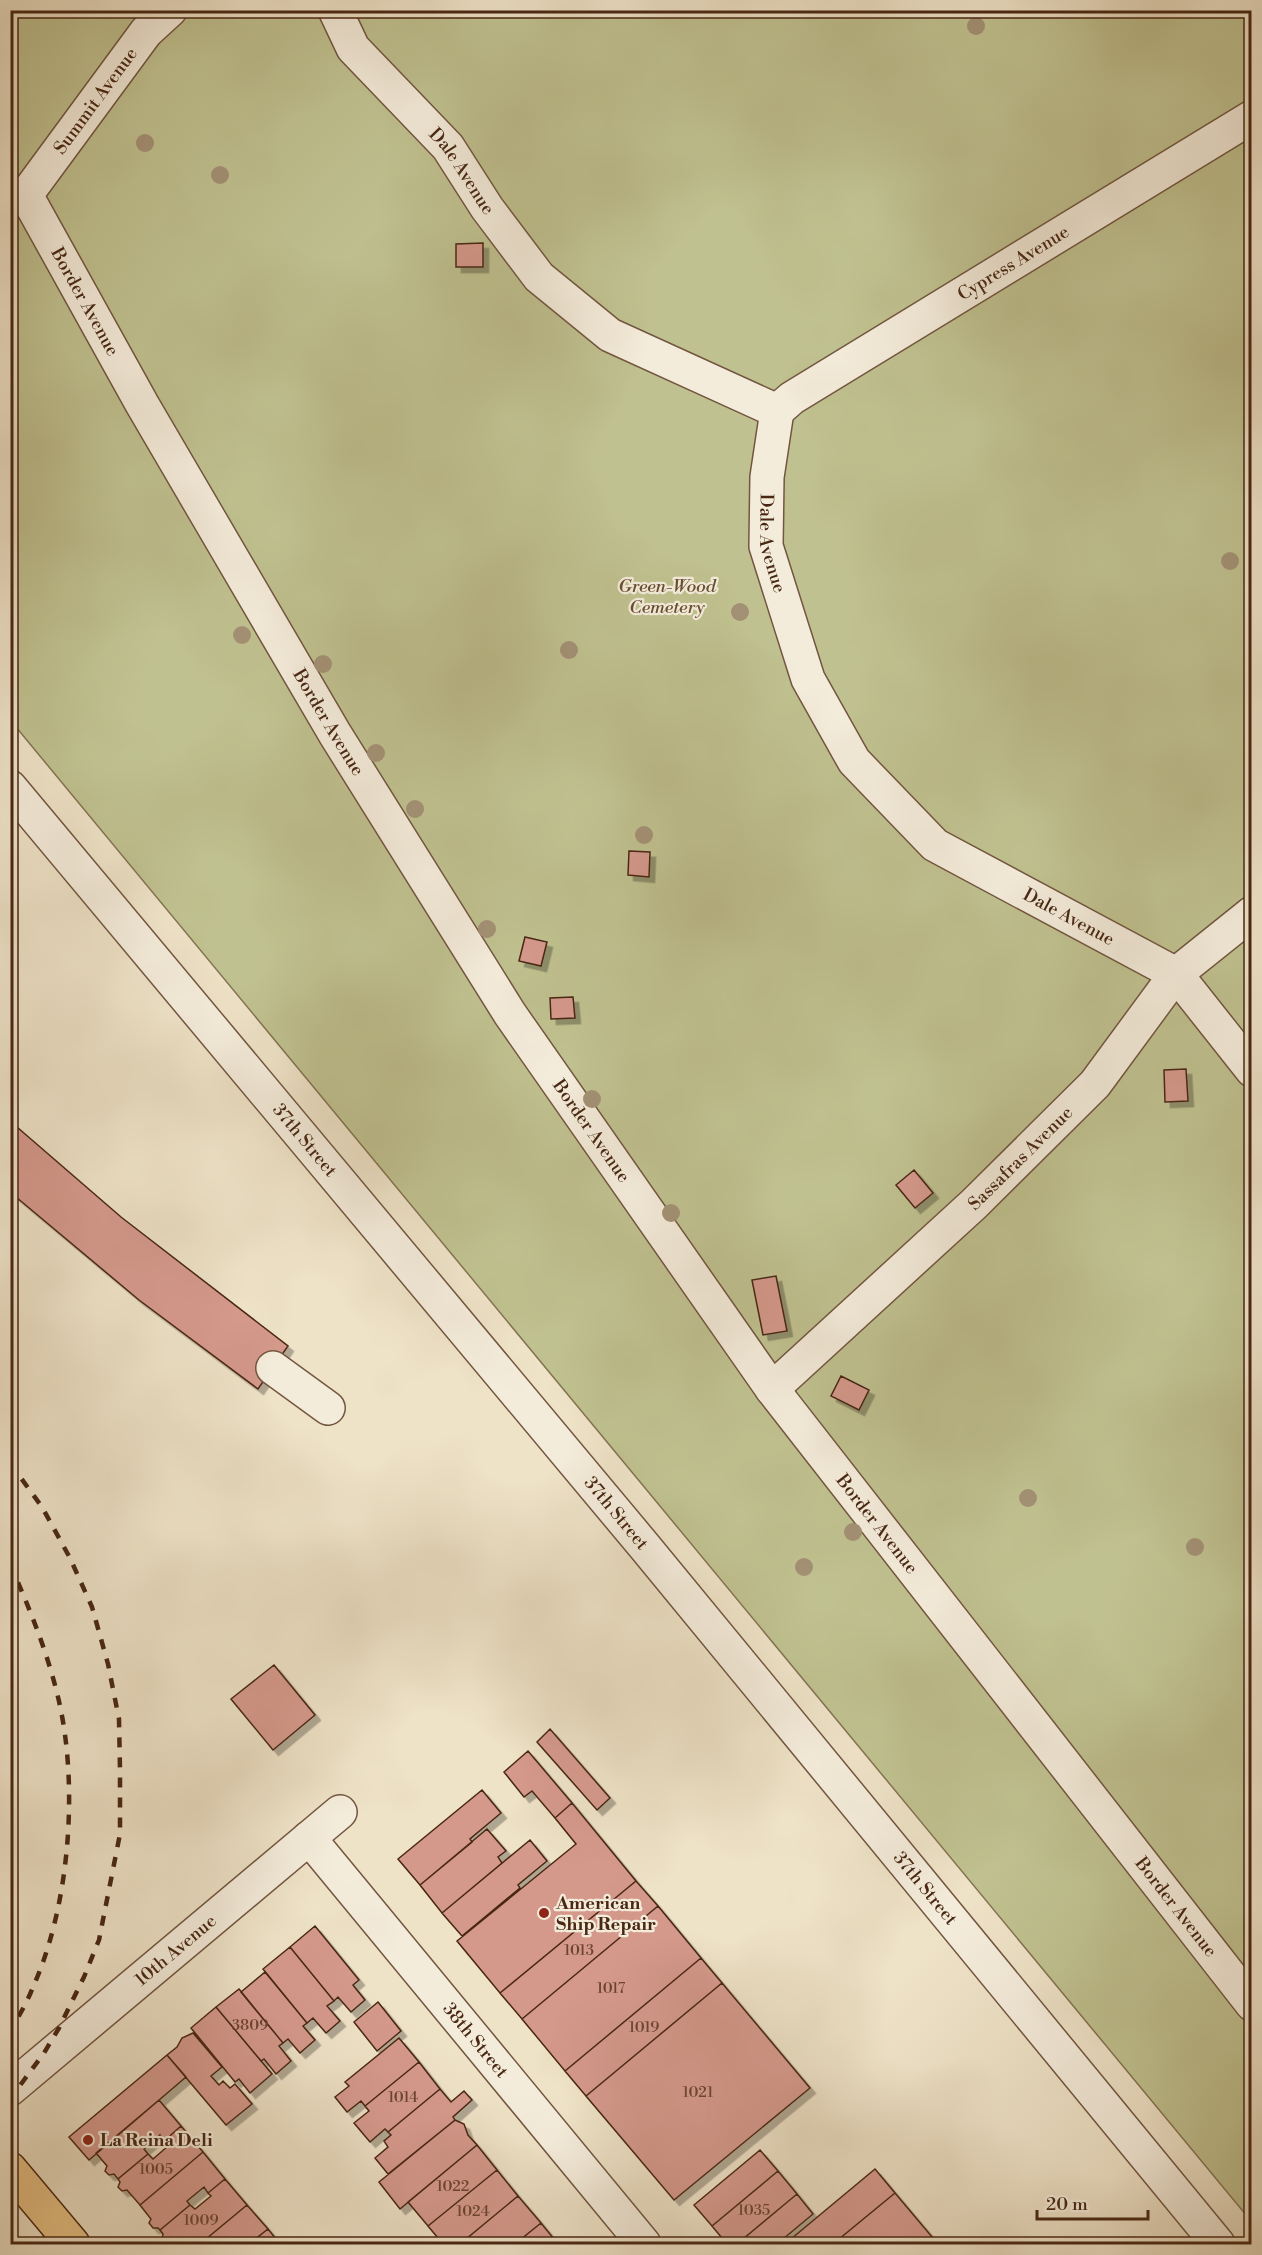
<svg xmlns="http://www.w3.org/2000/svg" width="1262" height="2255" font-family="'Libre Bodoni',serif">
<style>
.green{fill:#c0c190;stroke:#847452;stroke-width:1.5}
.building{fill:#d5998c;stroke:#482713;stroke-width:1.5;filter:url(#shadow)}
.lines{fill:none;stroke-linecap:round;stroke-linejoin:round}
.minor-casing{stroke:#725640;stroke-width:36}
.major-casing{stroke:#482713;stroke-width:36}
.minor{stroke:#f4ecdb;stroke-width:33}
.major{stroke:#e7c184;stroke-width:33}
.rail{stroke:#482713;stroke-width:4.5;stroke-dasharray:10 10;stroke-linecap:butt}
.tree{fill:#a39175}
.poi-dot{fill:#8f2418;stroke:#f4ecdb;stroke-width:2}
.labels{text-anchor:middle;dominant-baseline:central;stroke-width:4.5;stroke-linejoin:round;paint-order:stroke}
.number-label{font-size:15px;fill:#6b4431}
.street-label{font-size:18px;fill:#482713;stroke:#f4ecdb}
.park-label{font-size:18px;font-style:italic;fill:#664e32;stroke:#f4ecdb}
.poi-label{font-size:18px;font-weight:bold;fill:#482713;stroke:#f4ecdb;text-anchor:start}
</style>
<defs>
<filter id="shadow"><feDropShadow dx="5.5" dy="5.5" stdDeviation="0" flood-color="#0004"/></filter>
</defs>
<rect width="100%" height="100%" fill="#eee2c7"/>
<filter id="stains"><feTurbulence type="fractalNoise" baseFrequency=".00333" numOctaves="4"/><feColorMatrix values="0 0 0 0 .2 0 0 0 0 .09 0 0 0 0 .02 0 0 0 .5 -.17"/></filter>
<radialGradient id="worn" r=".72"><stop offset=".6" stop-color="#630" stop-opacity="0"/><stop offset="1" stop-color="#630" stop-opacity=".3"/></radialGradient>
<path class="green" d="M10,11H1251V2221L11,721Z"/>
<path class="building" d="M483,243V267H456V244Z
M629,851L650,852L649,877L628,875Z
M525,937L547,942L541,966L519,961Z
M573,997L575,1018L551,1019L550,998Z
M1186,1069L1188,1101L1165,1102L1164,1070Z
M10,1121L121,1217L288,1346L258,1389L139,1300L10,1192Z
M914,1170L933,1193L915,1208L896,1185Z
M776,1276L787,1331L763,1335L752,1280Z
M841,1376L869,1390L859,1410L831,1396Z
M274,1665L315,1715L273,1750L231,1699Z
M550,1729L610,1798L597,1810L537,1742Z
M528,1751L572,1803L555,1818L532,1791L524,1797L504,1772Z
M482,1790L501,1813L470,1839L472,1842L420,1885L398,1859Z
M572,1803L636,1881L500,1993L457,1941L576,1844L555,1818Z
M487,1829L506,1851L498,1857L502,1863L442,1913L420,1885Z
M530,1840L547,1861L518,1885L520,1888L462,1936L442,1913Z
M636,1881L658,1906L522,2019L500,1993Z
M658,1906L701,1958L565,2071L522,2019Z
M315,1926L359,1980L353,1985L365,2000L351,2012L338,1997L334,2001L290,1947Z
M290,1947L334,2001L327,2006L340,2021L326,2033L313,2018L307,2023L263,1969Z
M701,1958L722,1983L586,2096L565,2071Z
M265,1972L307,2023L303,2026L315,2040L300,2053L288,2039L283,2043L241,1992Z
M722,1983L810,2088L674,2200L586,2096Z
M239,1989L283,2043L279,2046L291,2061L276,2074L264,2059L261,2061L216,2007Z
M378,2002L401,2031L377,2051L354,2022Z
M216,2007L272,2074L250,2093L239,2079L235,2082L191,2028Z
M193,2033L222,2067L211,2076L219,2085L223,2081L230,2088L235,2084L252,2104L226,2125L167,2055L177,2047L182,2038Z
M399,2038L419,2062L365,2106L361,2101L347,2112L335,2097L349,2086L345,2082Z
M167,2055L186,2077L89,2160L69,2137Z
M419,2062L440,2089L388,2132L385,2129L370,2142L354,2123L369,2111L365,2106Z
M440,2089L451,2102L464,2091L472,2100L453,2117L455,2120L388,2174L375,2158L388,2147L384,2141L391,2135L388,2132Z
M159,2100L181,2126L164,2141L160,2135L144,2149L148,2154L118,2179L114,2174L109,2175L105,2171L107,2166L96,2153Z
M455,2120L464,2124L468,2135L477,2145L400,2209L379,2182Z
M181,2126L203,2152L140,2205L127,2190L122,2191L118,2187L120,2182L118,2179L148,2154L153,2159L168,2146L164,2141Z
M477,2145L497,2170L428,2226L408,2202Z
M760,2150L778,2171L712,2226L694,2205Z
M203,2152L225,2179L208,2193L204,2187L187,2201L190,2205L160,2230L158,2228H153L149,2223L151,2219L140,2205Z
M875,2169L895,2193L833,2244H785Z
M497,2170L518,2196L460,2244H443L428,2226Z
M778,2171L797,2194L737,2244H727L712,2226Z
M225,2179L247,2205L200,2244L166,2243L162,2239L163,2234L160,2230L190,2205L195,2209L211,2196L208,2193Z
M895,2193L938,2244H833Z
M797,2194L813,2214L777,2244H737Z
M518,2196L541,2223L515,2244H460Z
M247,2205L268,2229L249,2244H200Z
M541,2223L558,2244H515Z
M268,2229L280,2244H249Z"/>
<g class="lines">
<g class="minor-casing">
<g id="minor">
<path id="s1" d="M335,10L353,48L448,147L487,208L539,277L610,335L777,411L767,477L766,546L808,679L854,761L935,845L1176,974L1252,1070"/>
<path id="s2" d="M26,195L142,404L335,734L510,1014L772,1389L1252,2004"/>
<path id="s3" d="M26,195L146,32L170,10"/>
<path id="s4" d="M777,411L792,398L1252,117"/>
<path id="s5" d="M10,787L645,1547L1218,2244"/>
<path d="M273,1368L328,1408"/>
<path id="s6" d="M772,1389L974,1204L1095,1084L1176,974L1252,913"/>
<path id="s7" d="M309,1838L644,2244"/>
<path id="s8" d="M10,2089L340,1812"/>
</g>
</g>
<g class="major-casing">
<path id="major" d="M10,2169L73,2244"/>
</g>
<use href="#minor" class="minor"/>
<use href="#major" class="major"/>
<path class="rail" d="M10,1463L42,1507L70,1558L92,1607L108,1664L119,1719L120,1769V1834L99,1940L84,1977L59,2028L44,2053L10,2099
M10,1564C29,1607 47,1651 58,1697C79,1784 70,1905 33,1987C27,2003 18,2017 10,2032
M10,1747L14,1816L10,1848"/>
</g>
<g class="tree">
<circle cx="976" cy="26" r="9"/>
<circle cx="145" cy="143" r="9"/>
<circle cx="220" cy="175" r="9"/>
<circle cx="1230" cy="561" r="9"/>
<circle cx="740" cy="612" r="9"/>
<circle cx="242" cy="635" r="9"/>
<circle cx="569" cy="650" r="9"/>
<circle cx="323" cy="664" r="9"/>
<circle cx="376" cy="753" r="9"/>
<circle cx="415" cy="809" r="9"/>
<circle cx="644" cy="835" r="9"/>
<circle cx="487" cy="929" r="9"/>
<circle cx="592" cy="1099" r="9"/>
<circle cx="671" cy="1213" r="9"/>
<circle cx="1028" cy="1498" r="9"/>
<circle cx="853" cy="1532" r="9"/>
<circle cx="1195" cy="1547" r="9"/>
<circle cx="804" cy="1567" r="9"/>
</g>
<g class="poi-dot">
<circle cx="544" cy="1913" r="6"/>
<circle cx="88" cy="2140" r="6"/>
</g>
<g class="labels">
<g class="number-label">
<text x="579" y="1950">1013</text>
<text x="611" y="1988">1017</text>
<text x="250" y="2025">3809</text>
<text x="644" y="2027">1019</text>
<text x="698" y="2092">1021</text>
<text x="403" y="2097">1014</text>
<text x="156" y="2169">1005</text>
<text x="453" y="2186">1022</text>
<text x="754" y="2210">1035</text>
<text x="473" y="2211">1024</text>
<text x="201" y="2220">1009</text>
</g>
<g class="street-label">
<text stroke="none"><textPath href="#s3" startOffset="117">Summit Avenue</textPath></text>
<text stroke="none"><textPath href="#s1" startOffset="207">Dale Avenue</textPath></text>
<text stroke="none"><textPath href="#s4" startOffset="279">Cypress Avenue</textPath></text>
<text stroke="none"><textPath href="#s2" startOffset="122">Border Avenue</textPath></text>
<text stroke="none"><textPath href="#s1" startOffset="747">Dale Avenue</textPath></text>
<text stroke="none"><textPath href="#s2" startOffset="608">Border Avenue</textPath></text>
<text stroke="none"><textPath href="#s1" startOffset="1251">Dale Avenue</textPath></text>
<text stroke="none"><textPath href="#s2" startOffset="1094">Border Avenue</textPath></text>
<text stroke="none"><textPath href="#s5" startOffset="460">37th Street</textPath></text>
<text stroke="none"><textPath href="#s6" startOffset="339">Sassafras Avenue</textPath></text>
<text stroke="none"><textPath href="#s5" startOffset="946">37th Street</textPath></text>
<text stroke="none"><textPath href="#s2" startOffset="1580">Border Avenue</textPath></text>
<text stroke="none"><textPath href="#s5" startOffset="1432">37th Street</textPath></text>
<text stroke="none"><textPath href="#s2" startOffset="2066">Border Avenue</textPath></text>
<text stroke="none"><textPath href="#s8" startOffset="216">10th Avenue</textPath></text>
<text stroke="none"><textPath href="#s7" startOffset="262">38th Street</textPath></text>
</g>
<g class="park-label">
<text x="667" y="586">Green-Wood<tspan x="667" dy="21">Cemetery</tspan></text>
</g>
<g class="poi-label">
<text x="556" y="1903">American<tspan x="556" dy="21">Ship Repair</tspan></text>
<text x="100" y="2140">La Reina Deli</text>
</g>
</g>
<rect width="1262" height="2255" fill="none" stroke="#eee2c7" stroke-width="36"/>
<rect x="12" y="12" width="1238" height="2231" fill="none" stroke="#482713" stroke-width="3"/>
<rect x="18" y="18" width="1226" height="2219" fill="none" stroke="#482713" stroke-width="1.5"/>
<path d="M1037 2210v9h111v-9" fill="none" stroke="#482713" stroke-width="3"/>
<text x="1046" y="2210" font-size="18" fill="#482713" stroke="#f4ecdb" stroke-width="4.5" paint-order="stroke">20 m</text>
<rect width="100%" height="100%" filter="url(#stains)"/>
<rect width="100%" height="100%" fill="url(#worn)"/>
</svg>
